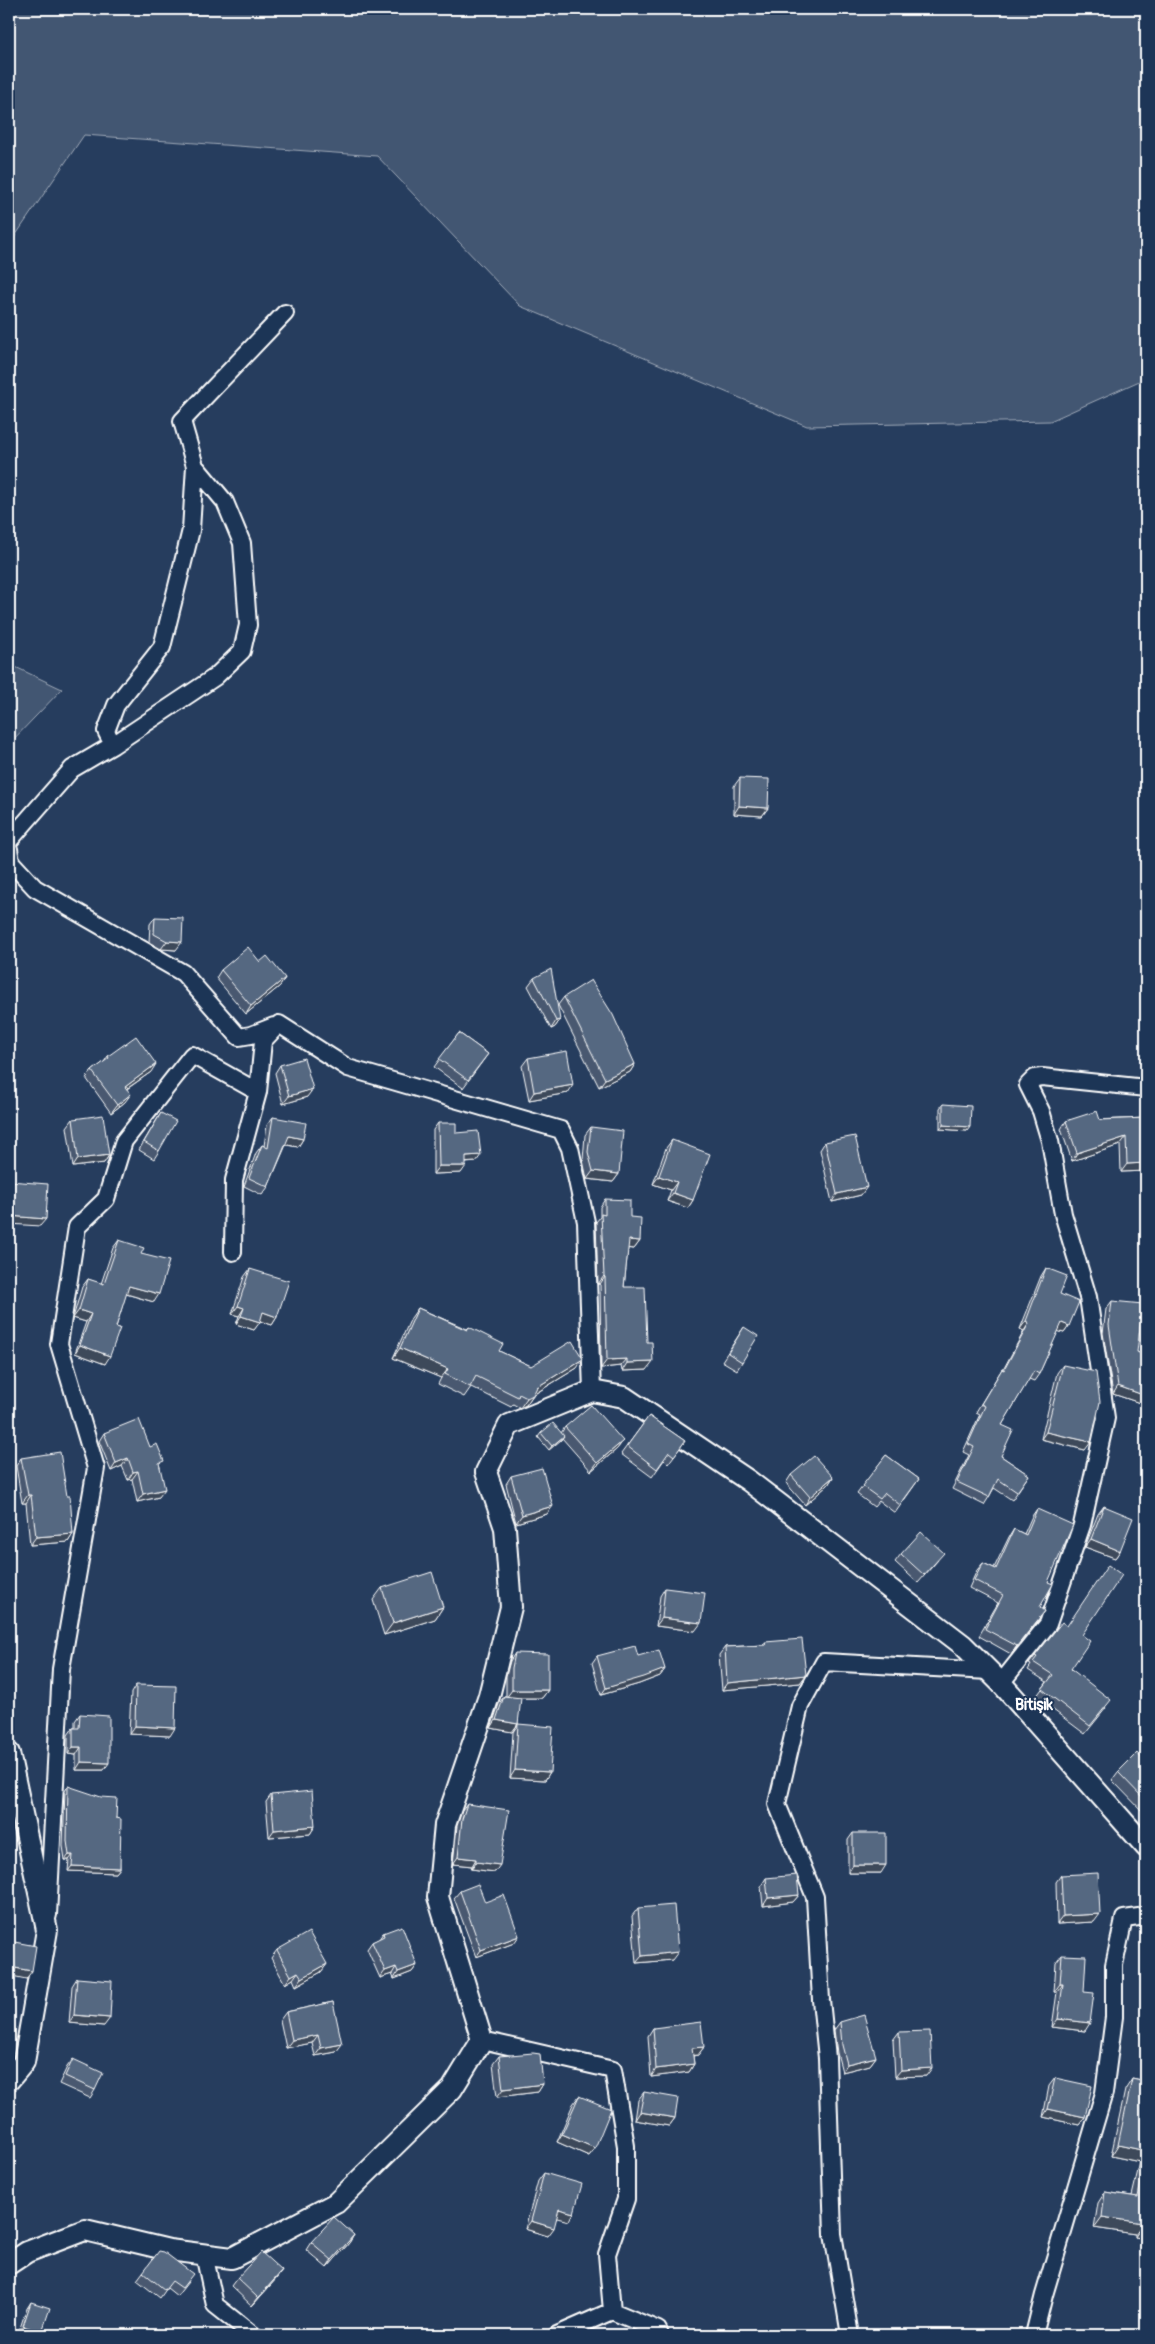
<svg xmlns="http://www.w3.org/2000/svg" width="1155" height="2344" font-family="Pangolin,sans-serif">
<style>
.green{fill:#425672;stroke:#a0aab8}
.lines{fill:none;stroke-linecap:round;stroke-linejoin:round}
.minor-casing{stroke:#fff;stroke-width:20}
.tertiary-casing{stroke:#fff;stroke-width:24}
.minor{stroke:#1d3557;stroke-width:16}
.tertiary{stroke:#1d3557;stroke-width:20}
.wall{fill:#49596f;stroke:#fff}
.shaded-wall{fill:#3c485a;stroke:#fff}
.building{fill:#556781;stroke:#fff}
.labels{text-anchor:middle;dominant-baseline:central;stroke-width:4;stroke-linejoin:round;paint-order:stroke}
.quarter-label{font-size:16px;font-weight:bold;fill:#fff;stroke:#1d3557}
</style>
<rect width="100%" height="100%" fill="#263d5e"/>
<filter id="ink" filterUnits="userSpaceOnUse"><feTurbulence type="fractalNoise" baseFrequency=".02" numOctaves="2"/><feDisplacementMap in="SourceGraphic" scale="10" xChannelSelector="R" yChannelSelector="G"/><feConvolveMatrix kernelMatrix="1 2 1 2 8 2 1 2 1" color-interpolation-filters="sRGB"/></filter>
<g filter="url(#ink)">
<path class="green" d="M9,9H1146V378L1050,421L807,426L520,306L377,156L84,135L9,245Z
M9,664L62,689L9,744Z"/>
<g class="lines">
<g class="minor-casing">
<path id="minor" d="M113,745L106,731L116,705L162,647L191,530L195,466L182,421L285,313
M9,841L72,769L113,745L215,677L242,651L248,625L242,543L225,502L195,466
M9,849L11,862L35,888L183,973L239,1037L251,1035L274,1026
M258,1092L263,1041L279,1024L348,1068L561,1130L570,1148L586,1222L592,1391
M1001,1683L1048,1624L1082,1525L1106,1418L1088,1297L1063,1214L1050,1141L1041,1111L1028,1085L1035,1078L1042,1077L1146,1088
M48,1915L61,1669L96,1468L59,1344L77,1227L106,1199L124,1141L192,1055L258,1092L234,1180L233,1252
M482,2040L613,2070L626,2146V2199L607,2254L612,2311L658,2330L660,2335
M204,2254L215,2305L253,2335
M557,2335L612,2311
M850,2335L833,2234L827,2058L821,2000L815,1897L777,1804L800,1706L824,1662L989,1671
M1034,2335L1044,2295L1104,2093L1114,2017V1965L1124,1919L1146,1916"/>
</g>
<g class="tertiary-casing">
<path id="tertiary" d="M9,1753L47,1930L24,2062L9,2080
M9,2264L27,2252L85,2230L169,2250L232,2258L336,2203L452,2089L482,2040L438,1897L445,1825L489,1696L511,1607L505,1528L486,1472L509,1425L592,1391L624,1397L749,1481L963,1645L1001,1683L1146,1847"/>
</g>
<use href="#minor" class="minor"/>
<use href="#tertiary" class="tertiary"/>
</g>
<path class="wall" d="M740,778L768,808L762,816L734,814V786Z
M155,917L176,950L161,949L149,942L150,924Z
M260,962L285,978L280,986L246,1014L216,978L221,970Z
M534,978L560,1020L555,1027L551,1029L528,986Z
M564,997L635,1064L630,1072L599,1087L558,1005Z
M459,1033L488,1054L463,1088L434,1067Z
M108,1056L151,1072L127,1089L125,1102L111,1113L86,1078L92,1071L104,1062Z
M528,1058L568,1093L529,1100L522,1066Z
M280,1065L307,1097L283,1104L275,1073Z
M943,1104L967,1131L940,1129V1108Z
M161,1113L159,1151L154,1159L139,1150L156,1121Z
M273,1117L303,1139L298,1147L286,1145L268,1187L262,1195L244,1186L256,1153L262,1145L264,1146L267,1125Z
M1146,1118V1171L1121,1172L1120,1145L1072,1161L1061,1129L1066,1121Z
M73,1119L109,1155L104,1163L73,1167L67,1127Z
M438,1123L456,1133L476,1162L466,1163L461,1173L433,1174V1130Z
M591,1127L619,1174L613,1182L587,1179L583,1160L585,1135Z
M672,1140L693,1200L688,1208L667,1201L671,1190L653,1184L666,1148Z
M825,1142L861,1195L832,1202L820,1150Z
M605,1199L630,1217L640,1241L634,1249L628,1248L624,1287L647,1370L622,1371L621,1366L601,1368L600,1284H598L596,1222L600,1217V1207Z
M119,1240L141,1254L154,1302L126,1294L105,1364L75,1353L86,1322L73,1318L82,1287L88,1279L101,1284L113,1248Z
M1046,1268L1060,1294L1069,1326L1064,1333L1058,1331L1039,1374L1034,1381L1029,1379L1002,1425L1001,1456L1029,1475L1012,1500L994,1488L989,1497L984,1505L952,1489L969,1455L963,1452L980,1414L976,1412L997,1377L1002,1369L1003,1370L1024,1331L1020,1329L1041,1276Z
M250,1269L277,1317L272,1325L260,1321L254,1330L236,1324L239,1316L232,1314L244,1277Z
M1112,1301L1137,1352L1146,1356V1405L1113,1394L1103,1333L1106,1309Z
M418,1308L467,1329L469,1327L499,1351L531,1366L577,1368L533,1395L526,1405L520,1408L513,1404L511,1407L471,1387L464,1397L438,1384L441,1378L393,1358L411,1318Z
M744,1327L742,1362L737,1370L722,1361Z
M1063,1365L1085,1450L1041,1439L1057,1373Z
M649,1416L685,1441L668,1464L664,1460L652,1477L621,1454Z
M565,1427L623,1441L617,1449L591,1471L562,1438L549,1450L538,1437L541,1433H561Z
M104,1433L150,1447L160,1467L159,1497L137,1502L132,1479L128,1480L122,1466L111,1471L99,1441Z
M886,1455L919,1479L895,1513L879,1501L874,1507L857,1494Z
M21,1458L73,1534L68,1542L30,1545L26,1503H22L16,1466Z
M791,1475L833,1477L828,1485L805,1505L786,1483Z
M511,1476L547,1514L516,1523L506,1484Z
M1104,1506L1120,1551L1115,1558L1085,1547L1098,1514Z
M1037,1509L1048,1582L1040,1607L1045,1611L1011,1654L979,1636L998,1603L969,1588L977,1570L983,1563L994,1568L1009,1537L1014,1529L1024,1534L1032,1516Z
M901,1554L938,1560L918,1583L895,1562Z
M382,1588L443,1607L435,1619L384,1635L373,1600Z
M665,1588L695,1631L656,1626L660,1596Z
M1082,1635L1071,1669L1106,1708L1085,1734L1036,1697L1047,1682L1028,1670L1031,1665L1029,1664L1035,1656Z
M765,1642L800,1683L722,1690L719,1655L725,1647L763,1645Z
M515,1653L548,1690L542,1698H517L518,1724L512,1732L491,1728L499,1704L504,1696H506V1676L510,1661Z
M597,1656L665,1669L660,1676L639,1684L601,1695L592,1663Z
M136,1685L170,1736L129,1734L131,1693Z
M80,1714L104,1770H76V1755L68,1754V1735L73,1728H75V1721Z
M518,1724L550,1772L545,1780L510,1778L513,1732Z
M1146,1763V1815L1112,1780L1118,1772Z
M68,1786L116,1818L120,1868L116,1873L68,1871L69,1860H65L63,1846L65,1791Z
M271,1795L315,1826L310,1834L269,1837L266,1802Z
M467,1804L495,1872L471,1869L472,1866L453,1864L457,1826L462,1811Z
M853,1833L881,1873H848V1840Z
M1061,1875L1094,1922L1057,1924L1056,1882Z
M766,1878L799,1895L793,1902L763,1906L761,1886Z
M460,1891L485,1902L514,1943L476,1957L454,1898Z
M638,1908L672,1960L636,1963L632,1916Z
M383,1933L417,1965L412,1972L394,1979L392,1974L380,1978L367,1949L372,1942L379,1939Z
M277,1950L327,1964L321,1972L296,1986L293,1979L285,1984L271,1958Z
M1062,1955L1085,2031L1052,2027L1057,1992H1054L1056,1963Z
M77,1978L104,2026L69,2023L72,1986Z
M333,2002L336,2052L315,2056L312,2043L286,2048L280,2020L286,2012Z
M840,2022L876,2057L870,2065L842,2072L837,2053L834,2030Z
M653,2028L704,2047L698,2055L693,2056L694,2064L689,2072L651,2077L648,2036Z
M899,2032L926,2076L895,2077L893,2040Z
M499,2056L543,2084L538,2092L497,2097L493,2064Z
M73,2059L95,2090L90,2098L59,2084L67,2067Z
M1055,2078L1085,2117L1079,2125L1043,2117L1049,2086Z
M1132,2079L1146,2082V2239L1135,2237V2234L1094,2228L1098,2203L1105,2192L1132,2196L1140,2162L1111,2156L1125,2090Z
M644,2092L675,2118L669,2126L635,2120L638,2100Z
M579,2096L595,2148L589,2156L557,2142L573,2104Z
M544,2173L569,2221L557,2217L548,2236L525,2229L538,2181Z
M354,2235L349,2243L327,2268L306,2250L311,2242Z
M282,2271L276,2279L252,2306L231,2286L237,2278Z
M143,2272L188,2282L177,2296L167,2288L160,2298L137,2280Z
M31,2302L40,2335L18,2334L26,2310Z"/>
<path class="shaded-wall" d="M739,806L768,808L762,816L734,814Z
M167,941L182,942L176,950L161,949Z
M285,978L280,986L246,1014L251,1006Z
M560,1020L555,1027L551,1029L556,1021Z
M156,1064L151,1072L119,1094L125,1087Z
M635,1064L630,1072L599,1087L605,1079Z
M573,1085L568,1093L529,1100L534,1092Z
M313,1089L307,1097L283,1104L289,1096Z
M131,1094L125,1102L111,1113L117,1105Z
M943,1125L970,1127L967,1131L940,1129Z
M289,1136L303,1139L298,1147L283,1144Z
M1126,1137L1120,1145L1072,1161L1077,1153Z
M109,1155L104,1163L73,1167L78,1159Z
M481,1155L476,1162L461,1163L466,1156Z
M1146,1163V1171L1121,1172L1127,1164Z
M439,1166H466L461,1173L433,1174Z
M593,1171L619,1174L613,1182L587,1179Z
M659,1176L677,1182L671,1190L653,1184Z
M867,1187L861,1195L832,1202L837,1194Z
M673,1193L693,1200L688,1208L667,1201Z
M9,1216L46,1219L40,1226L9,1224Z
M629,1240L640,1241L634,1249L623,1248Z
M604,1276L605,1277L600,1284H598Z
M129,1286L159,1294L154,1302L123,1293Z
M238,1306L244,1308L239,1316L232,1314Z
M79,1310L91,1314L86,1322L73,1318Z
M263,1312L277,1317L272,1325L257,1320Z
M241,1316L260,1322L254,1330L236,1324Z
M1026,1321L1029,1323L1024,1331L1020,1329Z
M1062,1323L1069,1326L1064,1333L1056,1331Z
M80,1345L110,1356L105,1364L75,1353Z
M400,1348L448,1369L441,1378L393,1358Z
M583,1359L577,1368L531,1396L533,1395L526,1405L520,1408L527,1398L537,1387Z
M627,1359L621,1366L601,1368L607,1360Z
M653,1362L647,1370L622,1371L627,1363Z
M1118,1386L1146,1396V1405L1113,1394Z
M1046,1432L1091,1442L1085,1450L1041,1439Z
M564,1436L561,1440L549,1450L552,1446Z
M623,1441L617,1449L591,1471L597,1463Z
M128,1458L122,1466L111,1471L116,1463Z
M138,1471L132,1479L128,1480L133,1472Z
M833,1477L828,1485L805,1505L810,1497Z
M165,1489L159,1497L137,1502L143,1494Z
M28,1495H31L26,1503H22Z
M553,1506L547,1514L516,1523L522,1515Z
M73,1534L68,1542L30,1545L36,1537Z
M1091,1539L1120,1551L1115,1558L1085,1547Z
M443,1607L435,1619L384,1635L393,1623Z
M1045,1611L1039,1619L1011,1654L1017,1646Z
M662,1618L701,1623L695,1631L656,1626Z
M665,1669L660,1676L639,1684L601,1695L606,1688Z
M806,1675L800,1683L722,1690L727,1683Z
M512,1690H548L542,1698H506Z
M496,1720L518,1724L512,1732L491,1728Z
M135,1726L175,1728L170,1736L129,1734Z
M73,1747H81L76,1755L68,1754Z
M81,1762L109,1763L104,1770H76Z
M515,1770L550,1772L545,1780L510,1778Z
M315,1826L310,1834L269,1837L274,1830Z
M69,1855H73L69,1860H65Z
M458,1857L476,1859L472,1866L453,1864Z
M476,1862L500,1865L495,1872L471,1869Z
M853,1865H886L881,1873H848Z
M72,1866L120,1868L116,1873L68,1871Z
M799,1895L793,1902L763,1906L768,1898Z
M1100,1914L1094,1922L1057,1924L1063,1916Z
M519,1936L514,1943L476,1957L481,1950Z
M678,1952L672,1960L636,1963L642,1956Z
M327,1964L321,1972L296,1986L302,1978Z
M417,1965L412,1972L394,1979L398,1972Z
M396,1967L392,1974L380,1978L385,1971Z
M15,1968L32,1971L26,1979L12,1976L9,1982V1973Z
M298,1972L293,1979L285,1984L291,1976Z
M1060,1984H1063L1057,1992H1054Z
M74,2015L110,2018L104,2026L69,2023Z
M1058,2019L1090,2023L1085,2031L1052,2027Z
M318,2035L312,2043L286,2048L292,2040Z
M342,2044L336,2052L315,2056L321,2048Z
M704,2047L698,2055L687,2056L692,2048Z
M876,2057L870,2065L842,2072L847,2064Z
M694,2064L689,2072L651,2077L656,2069Z
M932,2068L926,2076L895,2077L901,2070Z
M543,2084L538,2092L497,2097L503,2089Z
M1048,2109L1085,2117L1079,2125L1043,2117Z
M640,2112L675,2118L669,2126L635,2120Z
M562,2134L595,2148L589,2156L557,2142Z
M1118,2145L1146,2151V2153L1140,2162L1111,2156Z
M559,2209L574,2213L569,2221L553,2217Z
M1102,2217L1143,2223L1135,2234L1094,2228Z
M531,2221L554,2228L548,2236L525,2229Z
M1142,2226L1146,2227V2239L1135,2237Z
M354,2235L349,2243L327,2268L332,2260Z
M282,2271L276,2279L252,2306L258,2298Z
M23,2326L42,2332L40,2335H21L18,2334Z"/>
<path class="building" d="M740,778L769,779L768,808L739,806Z
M155,917L183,918L182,942L167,941L154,934Z
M248,947L260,962L267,956L285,978L251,1006L221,970Z
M551,969L560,1020L556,1021L534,978Z
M591,980L613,1015L635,1064L605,1079L564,997Z
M459,1033L488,1054L468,1080L439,1059Z
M136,1036L156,1064L125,1087L131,1094L117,1105L92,1071L109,1058L108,1056Z
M567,1051L573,1085L534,1092L528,1058Z
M304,1058L313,1089L289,1096L280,1065Z
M943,1104L971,1106L970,1127L943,1125Z
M1097,1111L1100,1120L1146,1118V1163L1127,1164L1126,1137L1077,1153L1066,1121Z
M161,1113L176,1121L159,1151L144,1142Z
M103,1115L109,1155L78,1159L73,1119Z
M273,1117L306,1123L303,1139L289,1136L268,1187L249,1178L262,1145L268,1148Z
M438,1123H456V1133L478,1131L481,1155L466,1156V1166H439Z
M591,1127L623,1131L619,1174L593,1171L588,1152Z
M855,1136L867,1187L837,1194L825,1142Z
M672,1140L710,1154L693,1200L673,1193L677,1182L659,1176Z
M9,1181L48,1184L46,1219L9,1216Z
M605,1199L630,1200V1217L641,1218L640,1241L629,1240L624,1287H645L647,1342H652L653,1362L627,1363V1359L607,1360L605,1277L604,1276L601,1214L605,1215Z
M119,1240L144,1248L141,1254L169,1261L159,1294L129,1286L116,1327L120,1328L110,1356L80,1345L91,1314L79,1310L88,1279L104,1284Z
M1046,1268L1067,1276L1060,1294L1079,1302L1069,1326L1062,1323L1039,1374L1034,1371L1002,1425L1013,1430L1001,1456L1029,1475L1017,1492L998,1479L989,1497L957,1482L974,1447L968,1444L985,1406L981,1404L1002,1369L1004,1370L1029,1323L1026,1321Z
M250,1269L289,1281L277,1317L263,1312L260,1322L241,1316L244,1308L238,1306Z
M1112,1301L1143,1304L1137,1352L1146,1356V1396L1118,1386L1109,1325Z
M418,1308L467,1330L469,1327L503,1344L499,1351L531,1366L572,1341L583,1359L537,1387L533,1395L527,1398L519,1394L518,1397L476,1376L470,1387L445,1374L448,1369L400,1348Z
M744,1327L758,1336L742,1362L728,1353Z
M1063,1365L1096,1372L1100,1402L1091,1442L1046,1432Z
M591,1405L623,1441L597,1463L565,1427Z
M649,1416L685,1441L674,1456L669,1452L657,1469L627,1446Z
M139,1419L150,1447L157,1444L164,1461L159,1463L165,1489L143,1494L138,1471L133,1472L128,1458L116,1463L104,1433Z
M553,1423L564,1436L552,1446L541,1433Z
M60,1452L67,1496H70L73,1534L36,1537L31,1495H28L21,1458Z
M886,1455L919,1479L900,1505L885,1493L880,1499L862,1486Z
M814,1456L833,1477L810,1497L791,1475Z
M542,1468L553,1506L522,1515L511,1476Z
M1104,1506L1133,1518L1120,1551L1091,1539Z
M1037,1509L1073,1525L1048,1582L1053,1584L1040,1607L1045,1611L1017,1646L985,1629L1003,1595L974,1580L983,1563L996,1569L1014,1529L1026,1535Z
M921,1532L944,1553L924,1575L901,1554Z
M1108,1565L1122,1575L1082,1635L1090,1641L1071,1669L1111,1700L1090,1726L1042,1689L1053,1675L1033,1662L1037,1657L1035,1656L1062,1622L1067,1626Z
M432,1572L443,1607L393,1623L382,1588Z
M665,1588L705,1593L701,1623L662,1618Z
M802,1639L806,1675L727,1683L725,1647L766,1645L765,1642Z
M635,1646L638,1656L659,1650L665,1669L644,1677L606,1688L597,1656Z
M515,1653L548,1654V1690H512V1668Z
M136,1685L176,1686L175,1728L135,1726Z
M504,1696L521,1698L518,1724L496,1720Z
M80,1714L109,1716V1763L81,1762V1747H73V1728H79Z
M518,1724L553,1727L550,1772L515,1770Z
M1137,1753L1146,1763V1801L1118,1772Z
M68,1786L101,1797L117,1798L116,1818L121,1819L120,1868L72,1866L73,1855H69L67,1841Z
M312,1791L315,1826L274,1830L271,1795Z
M467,1804L509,1810L500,1865L476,1862V1859L458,1857L462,1819Z
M853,1833H886V1865H853Z
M1098,1873L1100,1914L1063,1916L1061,1875Z
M797,1875L799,1895L768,1898L766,1878Z
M478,1884L485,1902L504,1895L519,1936L481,1950L460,1891Z
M674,1905L678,1952L642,1956L638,1908Z
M402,1926L417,1965L398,1972L396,1967L385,1971L372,1942L384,1936L383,1933Z
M309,1932L327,1964L302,1978L298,1972L291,1976L277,1950Z
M9,1941L36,1946L32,1971L15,1968L14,1974L9,1973Z
M1062,1955L1086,1956L1084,1992L1094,1993L1090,2023L1058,2019L1063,1984H1060Z
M77,1978L112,1981L110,2018L74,2015Z
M333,2002L342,2044L321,2048L318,2035L292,2040L286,2012Z
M864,2015L876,2057L847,2064L842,2045L840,2022Z
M701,2022L704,2047L692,2048L694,2064L656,2069L653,2028Z
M930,2031L932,2068L901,2070L899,2032Z
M533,2053L540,2054L543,2084L503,2089L499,2056Z
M73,2059L103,2073L95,2090L65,2076Z
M1055,2078L1092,2086L1085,2117L1048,2109Z
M1132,2079L1146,2082V2151L1118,2145Z
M644,2092L678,2098L675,2118L640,2112Z
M579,2096L611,2109L595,2148L562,2134Z
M1146,2157V2227L1142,2226L1143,2223L1102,2217L1105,2192L1138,2197Z
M544,2173L582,2184L574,2213L559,2209L554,2228L531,2221Z
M334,2217L354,2235L332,2260L311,2242Z
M159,2251L164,2252L193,2274L182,2288L172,2281L165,2290L143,2272Z
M261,2252L282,2271L258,2298L237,2278Z
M31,2302L50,2308L42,2332L23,2326Z"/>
</g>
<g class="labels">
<g class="quarter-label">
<text x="1034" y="1705">Bitişik</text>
</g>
</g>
<rect width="1155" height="2344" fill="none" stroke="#1d3557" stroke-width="30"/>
<rect x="15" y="15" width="1125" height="2314" fill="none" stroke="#fff" stroke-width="2" filter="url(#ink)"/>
</svg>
